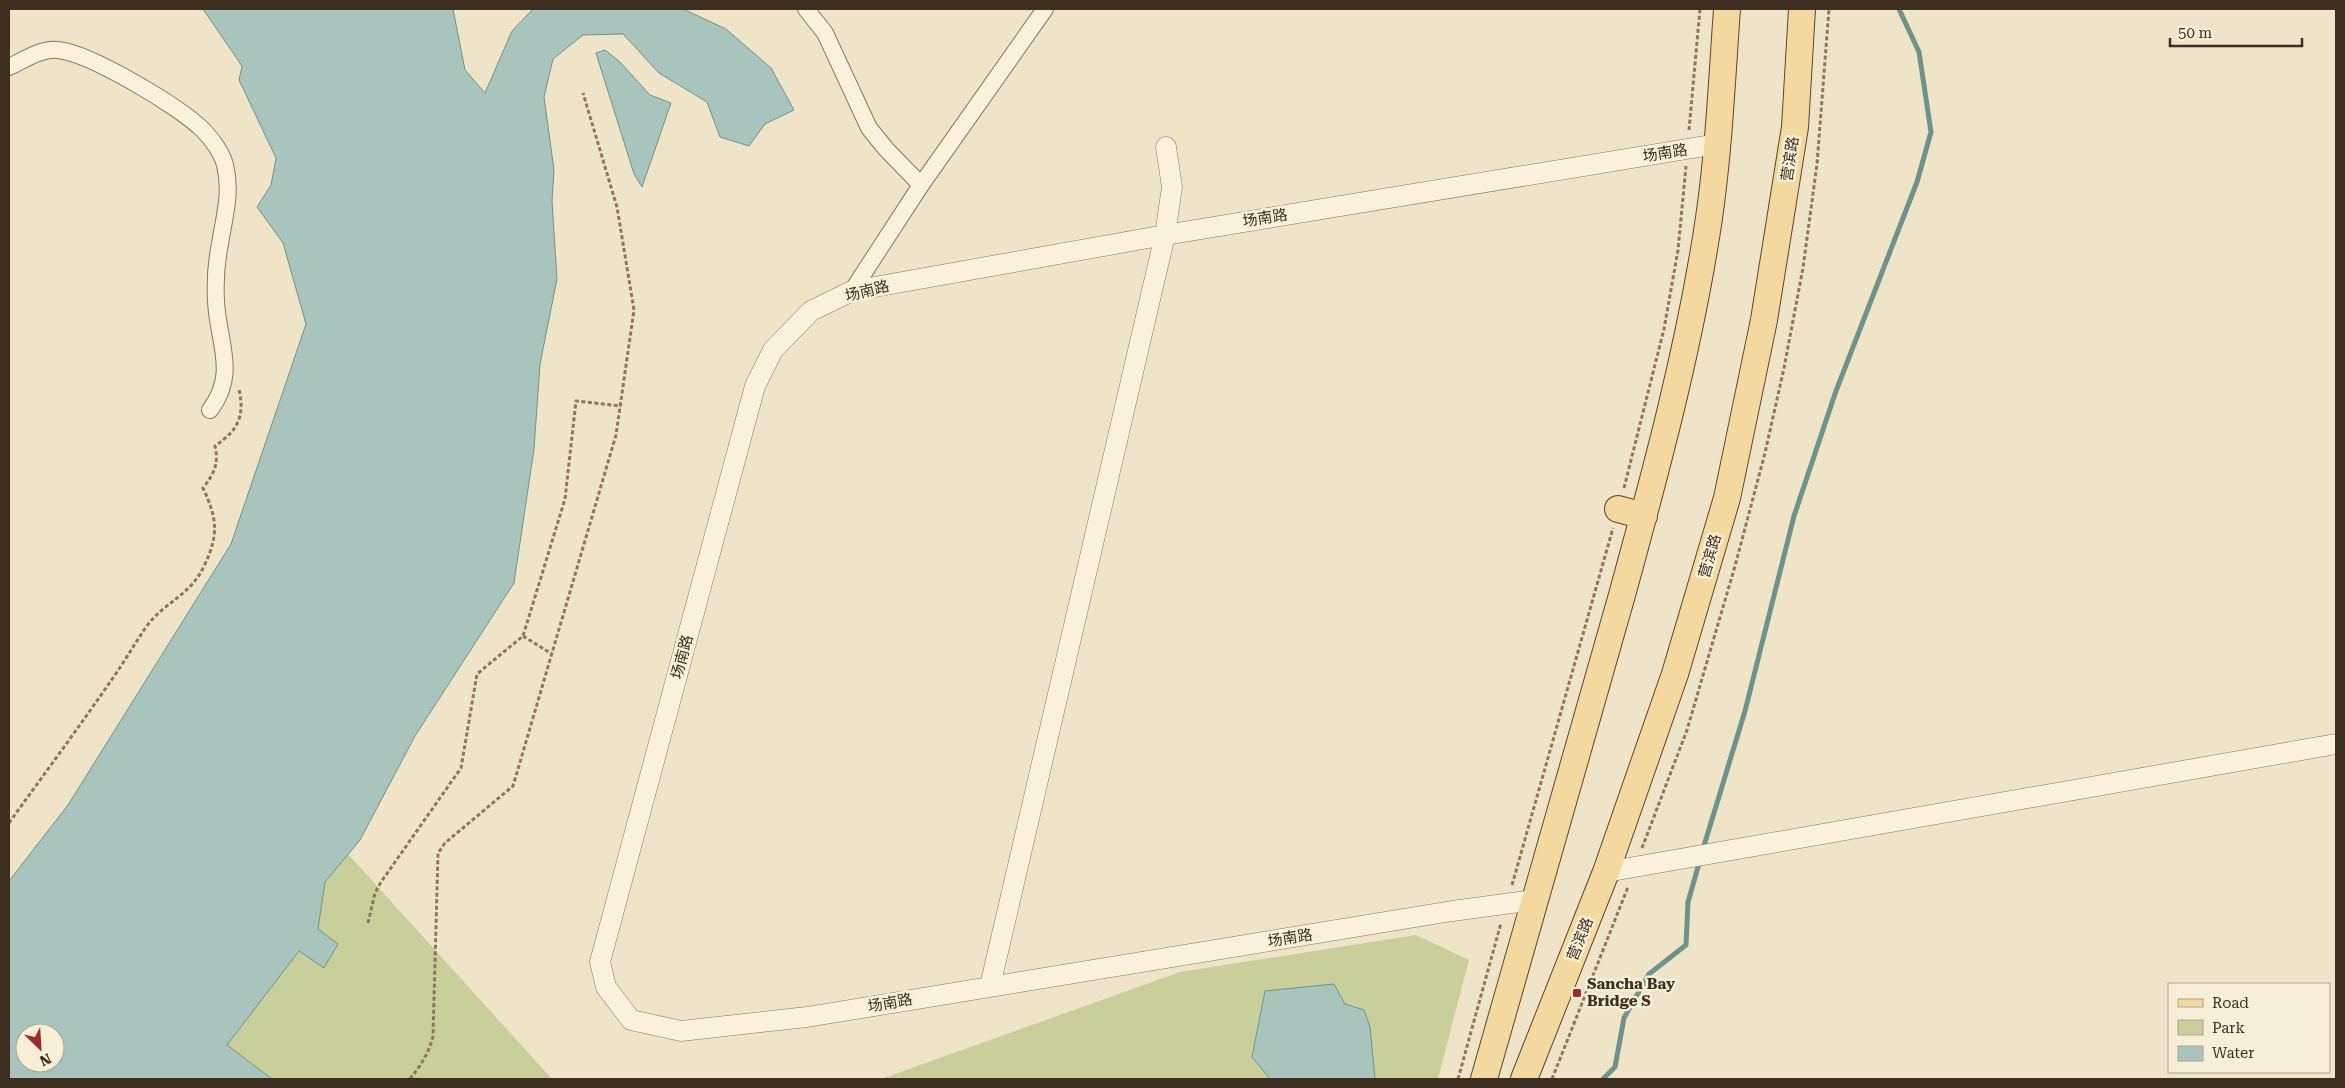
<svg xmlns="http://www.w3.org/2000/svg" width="2345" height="1088" font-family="'Roboto Serif','Noto Sans SC',serif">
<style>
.green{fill:#c9cf9b}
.water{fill:#a9c4bc;stroke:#6f938a;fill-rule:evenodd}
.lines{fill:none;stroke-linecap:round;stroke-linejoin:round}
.stream{stroke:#6f938a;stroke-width:5}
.minor-casing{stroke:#8d765c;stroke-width:18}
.tertiary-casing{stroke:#8d765c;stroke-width:21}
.primary-casing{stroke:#5b4430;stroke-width:28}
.path{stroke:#8d765c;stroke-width:3;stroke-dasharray:4 2.5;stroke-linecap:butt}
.minor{stroke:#faf1dc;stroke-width:16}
.tertiary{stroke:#faf1dc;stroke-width:20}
.primary{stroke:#f3d9a0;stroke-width:26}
.poi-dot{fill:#9e2a2b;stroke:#f7eed8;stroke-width:2}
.labels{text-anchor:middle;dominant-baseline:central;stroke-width:5;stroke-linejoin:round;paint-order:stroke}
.street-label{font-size:15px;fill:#3d2e20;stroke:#f7eed8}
.poi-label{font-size:15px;font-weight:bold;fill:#3d2e20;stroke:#f7eed8;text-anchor:start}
</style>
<rect width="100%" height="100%" fill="#f0e4c8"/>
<path class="green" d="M330,834L552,1079H123Z
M1416,935L1469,960L1438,1079H881L1180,972Z"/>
<path class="water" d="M203,9H453L465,70L485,93L512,31L533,9H683L726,29L771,68L794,110L765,124L749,146L720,137L707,102L659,73L623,34L583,35L553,59L544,97L554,170L552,201L557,279L540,364L534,449L514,583L415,736L360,840L325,882L318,929L338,944L324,968L299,951L227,1045L272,1079H9V881L68,805L231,544L306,324L283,243L257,207L271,185L276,158L239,80L242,66ZM25,1033H55V1063H25Z
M605,50L620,62L650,95L671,103L642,187L634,174L596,53Z
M1334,984L1345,1004L1364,1010L1370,1027L1375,1079H1270L1252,1057L1265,991Z"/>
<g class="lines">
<path class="stream" d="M1703,849L1745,711L1794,516L1836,391L1917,182L1931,132L1919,52L1899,9
M1603,1079L1615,1067L1624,1018L1649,974L1686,945L1688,902L1700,860"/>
<g class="minor-casing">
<path id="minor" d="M806,9L825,33L869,128L886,149L921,185
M9,67C24,60 41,48 58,50C90,53 180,107 203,130C212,139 222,153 225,165C232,193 224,217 220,244C216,263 215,282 216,301C218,343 238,373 210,410
M852,291L921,185L1045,9"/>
</g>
<g class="tertiary-casing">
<path id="tertiary" d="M1606,872L2336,744
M1535,900L1452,911L807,1017L681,1031L631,1020L606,987L600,962L755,386L773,350L811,311L852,291L1165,235L1717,144
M990,986L1165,235L1172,187L1166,147"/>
</g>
<g class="primary-casing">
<path id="primary" d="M1618,509L1644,516
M1484,1079C1529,918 1577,757 1622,595C1656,471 1690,346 1709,218C1719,149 1722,78 1727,9
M1524,1079L1606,872L1675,674L1727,498L1764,320L1795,127L1802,9"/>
</g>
<path class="path" d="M1689,130L1700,9
M1624,488L1664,329L1678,250L1686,166
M523,636L552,654
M9,823C45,773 82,723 117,672C127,657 136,642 146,627C165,601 191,596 205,564C219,534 217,518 203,488C214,474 219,464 215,446C238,430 245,417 239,389
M1642,848L1687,730L1735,566L1765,453L1784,368L1803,268L1817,164L1829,9
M1512,885L1613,528
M368,923L375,893L381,882L461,768L477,674L523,636L565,499L576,401L621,406
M410,1079C421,1065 429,1053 433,1036L438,853L445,843L513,786L616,435L634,310L617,207L583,93
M1458,1079L1501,923
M1552,1079L1628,887"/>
<use href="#minor" class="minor"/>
<use href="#tertiary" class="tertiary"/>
<use href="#primary" class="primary"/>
</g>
<rect class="poi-dot" x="1572" y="988" width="10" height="10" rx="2.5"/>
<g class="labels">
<g class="street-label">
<text transform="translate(1665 153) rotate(-9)">场南路</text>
<text transform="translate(1790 159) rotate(-81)">营滨路</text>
<text transform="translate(1265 218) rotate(-9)">场南路</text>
<text transform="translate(867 291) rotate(-14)">场南路</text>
<text transform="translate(1710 556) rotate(-74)">营滨路</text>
<text transform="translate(682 657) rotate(-75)">场南路</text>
<text transform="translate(1290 938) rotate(-9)">场南路</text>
<text transform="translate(1580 939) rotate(-68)">营滨路</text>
<text transform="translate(890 1003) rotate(-10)">场南路</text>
</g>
<g class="poi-label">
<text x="1587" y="984">Sancha Bay<tspan x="1587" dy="17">Bridge S</tspan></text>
</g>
</g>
<rect width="2345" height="1088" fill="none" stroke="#3d2e20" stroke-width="20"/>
<rect x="2168" y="983" width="162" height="90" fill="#f7eed8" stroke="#ada18e"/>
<rect x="2178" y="999" width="25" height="8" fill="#f3d9a0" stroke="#ada18e"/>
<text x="2212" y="1008" font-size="15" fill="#3d2e20">Road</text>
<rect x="2178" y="1020" width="25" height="15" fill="#c9cf9b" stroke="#ada18e"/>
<text x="2212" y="1033" font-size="15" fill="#3d2e20">Park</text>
<rect x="2178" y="1046" width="25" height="15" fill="#a9c4bc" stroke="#ada18e"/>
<text x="2212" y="1058" font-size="15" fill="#3d2e20">Water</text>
<g transform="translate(40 1048) rotate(155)"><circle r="24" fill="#f7eed8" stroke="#ada18e"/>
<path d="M0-4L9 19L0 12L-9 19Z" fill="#9e2a2b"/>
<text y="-8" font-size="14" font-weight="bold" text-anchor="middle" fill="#3d2e20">N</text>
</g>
<path d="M2170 38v8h132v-8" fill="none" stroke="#3d2e20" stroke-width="2.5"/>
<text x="2178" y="38" font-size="15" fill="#3d2e20" stroke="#f7eed8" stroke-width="4" paint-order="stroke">50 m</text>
</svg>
